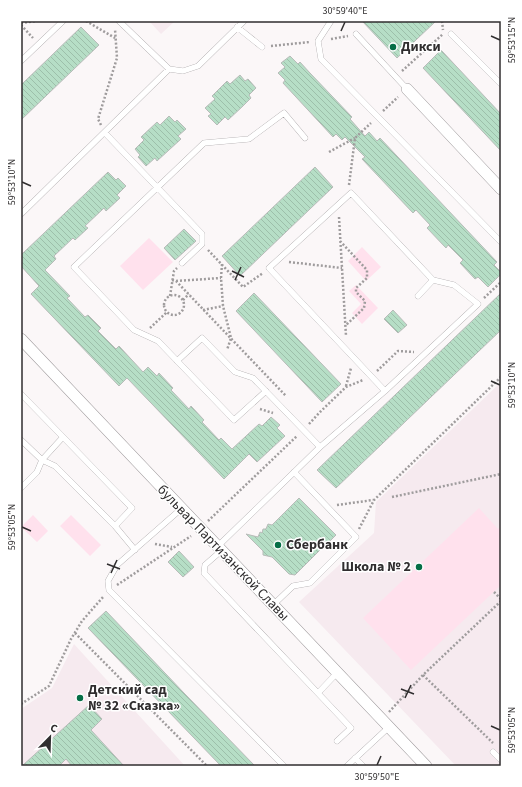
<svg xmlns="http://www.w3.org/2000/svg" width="522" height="787" font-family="'Source Sans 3',sans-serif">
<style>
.built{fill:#f6eaef}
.park{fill:#ffe1ed}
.building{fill:url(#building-back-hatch);stroke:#b8bbb9}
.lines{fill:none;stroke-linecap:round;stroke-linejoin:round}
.service-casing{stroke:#a09c9e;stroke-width:6}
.minor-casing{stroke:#a09c9e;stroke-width:12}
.path{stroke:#9f9c9d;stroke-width:2.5;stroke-dasharray:2 2;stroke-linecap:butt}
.service{stroke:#fff;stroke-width:5.5}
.minor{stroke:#fff;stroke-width:11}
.ticks{fill:none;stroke:#302e2f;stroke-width:1.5}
.poi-dot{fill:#056e46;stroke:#fff;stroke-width:1.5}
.labels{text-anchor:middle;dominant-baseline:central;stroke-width:3;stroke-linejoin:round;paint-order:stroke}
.poi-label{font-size:14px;font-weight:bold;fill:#302e2f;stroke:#fff;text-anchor:start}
.street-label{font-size:14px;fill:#302e2f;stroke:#fff}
.neatline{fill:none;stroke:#302e2f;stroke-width:1.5}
.ticks-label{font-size:10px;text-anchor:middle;fill:#302e2f}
</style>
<defs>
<pattern id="building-back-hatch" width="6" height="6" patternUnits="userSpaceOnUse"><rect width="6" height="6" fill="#b6dec6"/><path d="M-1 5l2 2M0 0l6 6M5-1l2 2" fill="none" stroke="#9dbfaa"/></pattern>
</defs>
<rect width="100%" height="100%" fill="#fbf7f8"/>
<path class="built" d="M149,21H175L161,34Z
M501,382V766H456L299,602L374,533L376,502Z
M74,644L185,766H21V709L52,688Z"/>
<path class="park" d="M149,238L173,262L143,290L120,266Z
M362,247L381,267L366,281L348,261Z
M356,285L378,308L362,324L352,313L361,304L349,291Z
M479,508L498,529L501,526V585L411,670L363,618Z
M33,515L48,531L37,542L21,527Z
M71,515L101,545L90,556L60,526Z"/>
<path class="building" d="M362,21H436L397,58Z
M81,27L99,45L21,120V85Z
M441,50L501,114V151L423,68Z
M290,56L298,64L300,62L310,73L352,117L350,119L365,136L369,132L377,141L380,138L497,262L494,265L501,272V274L488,287L478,277L475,279L460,263L463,260L448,245L446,248L427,228L430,225L416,210L413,213L362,159L365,157L345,137L342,140L336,134L333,137L283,83L285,80L278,73L285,67L281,63Z
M240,75L245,81L248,79L256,88L249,95L251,98L243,106L228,120L225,117L217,125L208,116L211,114L205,108L215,99L212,96L227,81L230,84Z
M169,116L175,122L177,120L186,129L178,136L181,139L157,161L155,158L146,166L138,157L140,155L135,149L144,140L141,137L157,122L160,125Z
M315,167L333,187L240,276L222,256Z
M108,172L116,180L118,178L126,186L117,195L120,198L106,211L104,208L85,226L88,228L75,240L73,238L54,256L56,259L45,270L70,296L67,298L85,317L88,315L101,328L98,331L116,349L119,346L143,372L148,367L157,376L159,373L173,388L171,390L189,409L191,406L204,420L202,422L219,440L221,438L232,449L259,424L262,426L271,417L280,425L277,428L285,436L257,462L249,454L224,479L127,378L119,386L31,294L39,286L21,266V255Z
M184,229L196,241L175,260L164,248Z
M254,293L341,384L322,402L236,311Z
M501,293V330L336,488L317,470Z
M393,310L407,325L398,333L384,319Z
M299,498L336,535L327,544L326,548H322L295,575L289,574L272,557L263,555V551L246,534L258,537L260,532L262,533L263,529H266L268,524L272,525Z
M179,551L194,567L183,577L168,562Z
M106,611L184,693L255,766H221L88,628Z
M89,705L102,719L91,730L124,766H72L66,759L59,766H22Z"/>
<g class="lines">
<g class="service-casing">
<path id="service" d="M119,21L169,69
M331,21L318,41L321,59L501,242
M237,27L262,47
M356,34L407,89
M451,34L501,84
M21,61L63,21
M105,133L202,234V244L182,263
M21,214L169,69L183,71L198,66L244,21
M418,296L433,280
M177,361L202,338L235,372L253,378L320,447
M266,391L234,420L158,341L134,330L74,267L204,143L249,139L284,113L305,138
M21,394L63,437
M21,440L42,460L55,466L115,526L135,550
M21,488L37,472L42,460L63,437L132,508L115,526
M181,509L117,565L108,581L109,590L284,766
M217,547L320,447L385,391L478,304L454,285L433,280L351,193L269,268L385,391
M221,551L205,565L204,573L351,728L337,741
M273,605L293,586L310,583L356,537L294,472
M318,693L337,673
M493,752L501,760
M355,758L363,766
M347,766L389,727"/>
</g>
<g class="minor-casing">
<path id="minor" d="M407,89L501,189
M21,339L426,766"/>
</g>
<path class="path" d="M86,21L115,38
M442,21L443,30
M21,23L37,21
M21,25L33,38
M331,39L348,36
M271,46L310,42
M402,71L443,34
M383,111L398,97
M101,125L98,119L117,58L115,29
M329,152L355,138
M349,185L355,138L371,123
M339,217L346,336
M340,241L367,270V278L356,288V292L365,301L364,308L345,326
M208,250L243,287L263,273
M289,262L342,268
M222,264L221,278L223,306L231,338L227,350
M172,280L176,281L286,396
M176,281L221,278
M164 305a10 10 0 1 1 20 0a10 10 0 1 1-20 0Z
M170,296L174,271L177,268
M484,298L501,282
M183,300L189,294
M203,310L223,306
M150,328L167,312
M377,371L398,351L414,352
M346,386L351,368
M260,409L273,413
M309,424L320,412L346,387L363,380
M392,497L501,474
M337,505L373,500
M208,521L297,436
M359,529L374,500L501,377
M155,544L172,547
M117,585L191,536
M494,592L501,599
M75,633L207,766
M423,675L493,743
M21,704L49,686L71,639L82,621L104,596
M389,712L423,675L501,601"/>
<use href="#service" class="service"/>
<use href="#minor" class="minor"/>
</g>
<path class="ticks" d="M341,31L345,22M491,36L500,40M22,182L31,186M232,271L244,277M235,280L241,267M491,381L500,385M22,527L31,531M107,564L120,569M111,573L117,560M401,689L414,694M405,698L411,685M491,726L500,730M377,765L381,756"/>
<g class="poi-dot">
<circle cx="393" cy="47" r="4"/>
<circle cx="278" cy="545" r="4"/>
<circle cx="419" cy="567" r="4"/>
<circle cx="80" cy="698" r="4"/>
</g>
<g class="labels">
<g class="poi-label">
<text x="401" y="47">Дикси</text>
<text x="286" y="545">Сбербанк</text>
<text x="411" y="567" text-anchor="end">Школа № 2</text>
<text x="88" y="690">Детский сад<tspan x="88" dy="16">№ 32 «Сказка»</tspan></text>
</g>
<g class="street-label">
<text transform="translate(223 553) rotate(46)">бульвар Партизанской Славы</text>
</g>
</g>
<rect width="522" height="787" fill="none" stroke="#ffffff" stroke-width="44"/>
<g transform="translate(50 737) rotate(23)" stroke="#ffffff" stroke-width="3" paint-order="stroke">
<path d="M0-3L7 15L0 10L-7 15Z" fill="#302e2f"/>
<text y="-6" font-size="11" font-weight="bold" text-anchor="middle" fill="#302e2f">С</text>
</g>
<rect x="22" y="22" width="478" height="743" class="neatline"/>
<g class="ticks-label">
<text x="345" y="14">30°59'40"E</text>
<text transform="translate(511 40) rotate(-90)" y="4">59°53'15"N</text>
<text transform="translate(11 182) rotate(-90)" y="4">59°53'10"N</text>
<text transform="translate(511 385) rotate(-90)" y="4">59°53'10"N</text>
<text transform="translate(11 527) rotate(-90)" y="4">59°53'05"N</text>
<text transform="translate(511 730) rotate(-90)" y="4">59°53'05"N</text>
<text x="377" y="780">30°59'50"E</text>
</g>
</svg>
